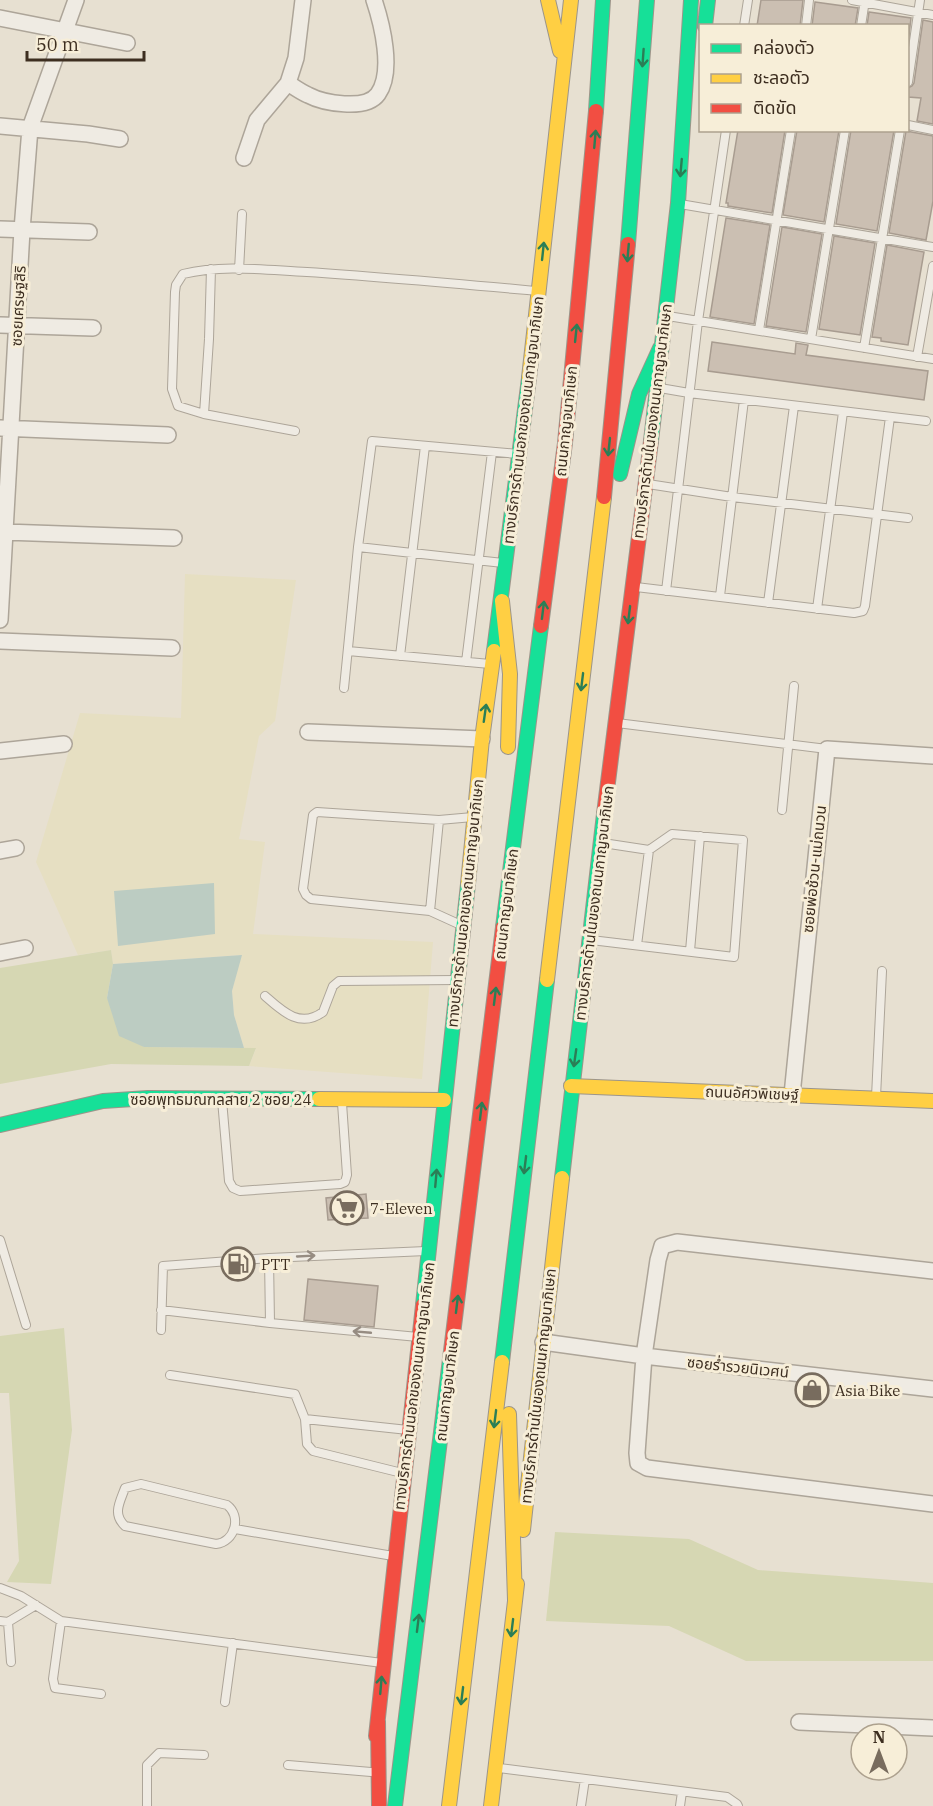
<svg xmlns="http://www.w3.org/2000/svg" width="933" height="1806" font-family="'IBM Plex Serif','Noto Sans Thai',serif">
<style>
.farmland{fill:#e6dfc2}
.green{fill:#d6d7b3}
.water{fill:#bcccc2}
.building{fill:#cbbfb2;stroke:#a89c90;stroke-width:1.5}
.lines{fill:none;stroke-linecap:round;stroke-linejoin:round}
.lane-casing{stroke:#ada599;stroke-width:10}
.street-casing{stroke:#ada599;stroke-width:18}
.fast-casing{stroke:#9c958a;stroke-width:16}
.slow-casing{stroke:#9c958a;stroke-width:16}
.jam-casing{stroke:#9c958a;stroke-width:16}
.lane{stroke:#efebe3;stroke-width:8}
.street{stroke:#efebe3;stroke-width:15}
.fast{stroke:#16e098;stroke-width:14}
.slow{stroke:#ffcf43;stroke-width:14}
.jam{stroke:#f24e42;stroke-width:14}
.oneway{stroke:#2b7e56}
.oneway2{stroke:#968c82}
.labels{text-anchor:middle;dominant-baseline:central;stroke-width:6;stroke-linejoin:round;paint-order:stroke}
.street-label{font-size:15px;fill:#3d2e20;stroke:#f7eed8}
.poi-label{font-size:15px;fill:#3d2e20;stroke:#f7eed8;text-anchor:start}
</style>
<rect width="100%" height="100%" fill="#e7e0d1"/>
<path class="farmland" d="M185,574L296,580L275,721L259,736L239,839L265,842L253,934L433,942L422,1079L249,1066L256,1049L244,1048L234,1015L232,991L241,955L113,964L111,950L78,955L36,862L80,713L181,718Z"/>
<path class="green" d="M111,950L113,964L107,998L144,1047L256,1048L249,1066L111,1064L0,1084V968Z
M64,1328L72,1430L51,1584L7,1582L19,1561L9,1393H0V1336Z
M555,1532L689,1539L758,1570L933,1583V1661H746L669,1626L546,1621Z"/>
<path class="water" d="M214,883L215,934L118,946L114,891Z
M242,955L232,991L234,1015L244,1048L144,1047L119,1036L107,998L113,964Z"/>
<path class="building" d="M761,0H803L800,26H757Z
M815,2L858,8L855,26H812Z
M869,12L911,18L908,44V26H867Z
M923,20L933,22V124L917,121L921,98L908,97V88L912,86L914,83Z
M738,130H785L772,213L728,206V203H726Z
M797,130H839L824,222L783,215Z
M851,130H894L877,231L836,224Z
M906,131L933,136V201L926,240L889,233Z
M726,218L770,225L754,324L710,317Z
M782,227L822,234L806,332L766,326Z
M834,236L875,243L860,335L819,329Z
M887,245L924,252L908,345L881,341V338L872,337Z
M712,342L795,354L796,343L808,345L806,355L928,371L924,400L708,371Z
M366,1194L368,1218L328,1220L326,1198Z
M308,1279L378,1286L374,1327L304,1320Z"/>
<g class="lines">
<g class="lane-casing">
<path id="lane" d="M852,0L933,15
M744,26L748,0
M806,26L809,0
M861,26L865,0
M908,82L920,0
M908,125L933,130
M680,204L933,247
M239,270L242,214
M668,316L933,359
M759,330L791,130
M811,339L845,130
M864,348L900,130
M917,357L933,266
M660,388L689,393L926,421
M204,414L209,339L211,269
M295,431L204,414L178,406L172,389L175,292L176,285L183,274C223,264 266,270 307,272C384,277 460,284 537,291
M648,484L732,497L908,518
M358,547L503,563
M636,587L854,613L863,611L865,606L890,417
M666,591L698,321L726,130
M720,596L744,400
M768,603L794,406
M817,609L843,412
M348,651L490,664
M400,656L425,446
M466,662L492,452
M344,688L358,547L372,441L518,454
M617,723L827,749
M782,810L794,686
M430,911L439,820
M463,926L430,911L311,899L306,895L303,889L313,815L317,812L439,820L473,817
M591,940L734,957L743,840L672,834L649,850L603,843
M637,945L649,850
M690,951L700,836
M265,996C282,1011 300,1029 323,1012L333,986L339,981L456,980
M876,1097L882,971
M222,1100L229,1181L233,1188L240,1191L340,1184L345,1182L347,1175L342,1103
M0,1240L26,1325
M161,1310L270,1323
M161,1330L163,1266L269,1258
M418,1337L270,1323L269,1258L426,1251
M170,1375L295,1394L305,1419
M402,1473L313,1451L307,1444L305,1419L408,1430
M141,1484L227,1505C242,1516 235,1542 216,1544L125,1526C112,1514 120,1502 125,1488Z
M235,1529L393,1556
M0,1588L21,1596L61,1621L382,1663
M0,1621L8,1622L36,1605
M61,1621L53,1679L55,1688L101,1694
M8,1622L11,1662
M225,1702L233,1643
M288,1765L371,1772
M499,1768L727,1797L737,1804L738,1806
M147,1806V1765L159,1753L204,1755
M581,1806L585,1779
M680,1806L682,1792"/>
</g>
<g class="street-casing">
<path id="street" d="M303,0L296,58L288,83C294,87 301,92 308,95C323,103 366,111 378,94C394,72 382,24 374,0
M0,18L127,43
M0,126L88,134L120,139
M244,158L257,120L288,83
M0,229L89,232
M0,325L93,328
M0,428L168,435
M5,532L174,538
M0,620L22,230L30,128L76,0
M0,641L172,648
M308,732L482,739
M0,751L64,744
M0,851L16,848
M0,953L25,948
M792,1095L827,749L933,756
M933,1271L677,1242L662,1246L658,1260L644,1356L637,1453L638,1463L647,1468L933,1504
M543,1342L644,1356L933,1389
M799,1722L933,1728"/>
</g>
<g class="fast-casing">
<path id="fast" d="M705,26L708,0
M596,111L603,0
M628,244L647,0
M651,441L678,203L691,0
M620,474L639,394L660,348
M494,651L529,378
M503,927L541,626
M0,1125L103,1101L148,1098L319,1099
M562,1178L604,814
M423,1305L468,884
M502,1362L547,980
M395,1806L450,1359"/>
</g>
<g class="slow-casing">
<path id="slow" d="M548,0L560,51
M529,378L571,0
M502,601L510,674L508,747
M468,884L482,739L494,651
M547,980L604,497
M571,1086L933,1101
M319,1099L444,1100
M509,1414L515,1600
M523,1530L562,1178
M449,1806L502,1362
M491,1806L517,1584"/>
</g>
<g class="jam-casing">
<path id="jam" d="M604,497L628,244
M541,626L565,443L596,111
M604,814L651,441
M450,1359L503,927
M378,1721L379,1806
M376,1736L423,1305"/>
</g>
<use href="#lane" class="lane"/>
<use href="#street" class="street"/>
<use href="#fast" class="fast"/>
<use href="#slow" class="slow"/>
<use href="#jam" class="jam"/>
</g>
<defs><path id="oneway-shaft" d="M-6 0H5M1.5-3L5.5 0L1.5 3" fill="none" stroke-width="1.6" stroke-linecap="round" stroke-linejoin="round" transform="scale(1.5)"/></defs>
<g class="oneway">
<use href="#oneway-shaft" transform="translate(643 58) rotate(94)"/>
<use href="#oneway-shaft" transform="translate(595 139) rotate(-85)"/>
<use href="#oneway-shaft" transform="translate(681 168) rotate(95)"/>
<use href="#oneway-shaft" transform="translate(543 251) rotate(-84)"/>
<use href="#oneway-shaft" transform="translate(628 253) rotate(95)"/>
<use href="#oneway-shaft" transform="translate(576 333) rotate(-84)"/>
<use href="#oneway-shaft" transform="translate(609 447) rotate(96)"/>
<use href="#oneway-shaft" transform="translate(543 610) rotate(-83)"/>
<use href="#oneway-shaft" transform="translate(629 615) rotate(97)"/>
<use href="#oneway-shaft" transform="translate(582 682) rotate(97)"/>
<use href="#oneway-shaft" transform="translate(485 713) rotate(-82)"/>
<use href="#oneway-shaft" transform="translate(495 996) rotate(-83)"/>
<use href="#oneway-shaft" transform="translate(575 1058) rotate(98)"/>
<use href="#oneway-shaft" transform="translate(481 1111) rotate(-83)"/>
<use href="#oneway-shaft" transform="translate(525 1165) rotate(97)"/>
<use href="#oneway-shaft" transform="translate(436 1178) rotate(-85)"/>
<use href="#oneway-shaft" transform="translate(457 1304) rotate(-83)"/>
<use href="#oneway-shaft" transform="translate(495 1419) rotate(97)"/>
<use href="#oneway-shaft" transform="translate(418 1623) rotate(-83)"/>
<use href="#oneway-shaft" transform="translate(512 1628) rotate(97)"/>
<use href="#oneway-shaft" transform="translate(381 1685) rotate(-85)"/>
<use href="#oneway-shaft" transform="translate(462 1696) rotate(97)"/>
</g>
<g class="oneway2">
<use href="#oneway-shaft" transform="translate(306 1256) rotate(-3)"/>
<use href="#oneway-shaft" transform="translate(362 1332) rotate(-175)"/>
</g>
<defs>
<g id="supermarket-ring" transform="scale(1.725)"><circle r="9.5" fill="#f7eed8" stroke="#786c5e" stroke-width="1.5"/><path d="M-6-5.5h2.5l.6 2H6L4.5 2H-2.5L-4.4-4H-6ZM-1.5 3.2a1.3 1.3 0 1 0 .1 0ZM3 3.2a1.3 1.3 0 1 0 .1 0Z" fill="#786c5e"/></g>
<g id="fuel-ring" transform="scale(1.725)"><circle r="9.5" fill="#f7eed8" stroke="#786c5e" stroke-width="1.5"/><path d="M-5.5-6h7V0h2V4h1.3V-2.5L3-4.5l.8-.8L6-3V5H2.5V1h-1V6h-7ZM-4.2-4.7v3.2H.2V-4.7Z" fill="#786c5e"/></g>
<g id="shop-ring" transform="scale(1.725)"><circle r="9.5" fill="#f7eed8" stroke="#786c5e" stroke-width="1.5"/><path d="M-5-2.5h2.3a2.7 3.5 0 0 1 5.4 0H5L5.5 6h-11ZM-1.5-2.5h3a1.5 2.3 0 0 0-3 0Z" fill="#786c5e"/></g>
</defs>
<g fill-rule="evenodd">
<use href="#supermarket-ring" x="347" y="1208"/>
<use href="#fuel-ring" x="238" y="1264"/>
<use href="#shop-ring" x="812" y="1390"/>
</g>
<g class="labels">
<g class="street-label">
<text transform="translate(18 306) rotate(-87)">ซอยเศรษฐสิริ</text>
<text transform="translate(523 420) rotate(-83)">ทางบริการด้านนอกของถนนกาญจนาภิเษก</text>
<text transform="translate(566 421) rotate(-84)">ถนนกาญจนาภิเษก</text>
<text transform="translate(652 421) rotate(-83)">ทางบริการด้านในของถนนกาญจนาภิเษก</text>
<text transform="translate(814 869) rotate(-84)">ซอยพ่อช้วน-แม่ถนวน</text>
<text transform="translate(465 903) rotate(-84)">ทางบริการด้านนอกของถนนกาญจนาภิเษก</text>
<text transform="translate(594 903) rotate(-83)">ทางบริการด้านในของถนนกาญจนาภิเษก</text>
<text transform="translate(506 904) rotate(-83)">ถนนกาญจนาภิเษก</text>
<text transform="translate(752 1093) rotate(2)">ถนนอัศวพิเชษฐ์</text>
<text x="221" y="1099">ซอยพุทธมณฑลสาย 2 ซอย 24</text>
<text transform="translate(738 1367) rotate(6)">ซอยร่ำรวยนิเวศน์</text>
<text transform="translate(414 1386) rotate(-83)">ทางบริการด้านนอกของถนนกาญจนาภิเษก</text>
<text transform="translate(447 1386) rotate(-83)">ถนนกาญจนาภิเษก</text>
<text transform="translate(538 1386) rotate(-84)">ทางบริการด้านในของถนนกาญจนาภิเษก</text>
</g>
<g class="poi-label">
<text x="370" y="1208">7-Eleven</text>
<text x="261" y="1264">PTT</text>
<text x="835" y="1390">Asia Bike</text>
</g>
</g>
<rect x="699" y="24" width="210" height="108" fill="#f7eed8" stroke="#ada18e" stroke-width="1.5"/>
<rect x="711" y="44" width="30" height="9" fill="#16e098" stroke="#ada18e" stroke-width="1.5"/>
<text x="753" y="54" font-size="18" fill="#3d2e20">คล่องตัว</text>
<rect x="711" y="74" width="30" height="9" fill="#ffcf43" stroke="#ada18e" stroke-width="1.5"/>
<text x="753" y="84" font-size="18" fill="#3d2e20">ชะลอตัว</text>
<rect x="711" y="104" width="30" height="9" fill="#f24e42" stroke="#ada18e" stroke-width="1.5"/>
<text x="753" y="114" font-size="18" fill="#3d2e20">ติดขัด</text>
<g transform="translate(879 1752)"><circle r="28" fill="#f7eed8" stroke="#ada18e" stroke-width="1.5"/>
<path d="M0-4.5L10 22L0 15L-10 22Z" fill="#786c5e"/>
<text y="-9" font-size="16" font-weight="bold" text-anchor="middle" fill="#3d2e20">N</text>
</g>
<path d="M27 51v9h117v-9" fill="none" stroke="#3d2e20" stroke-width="3"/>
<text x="36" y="51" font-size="18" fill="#3d2e20" stroke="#f7eed8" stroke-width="4.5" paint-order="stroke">50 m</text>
</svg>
